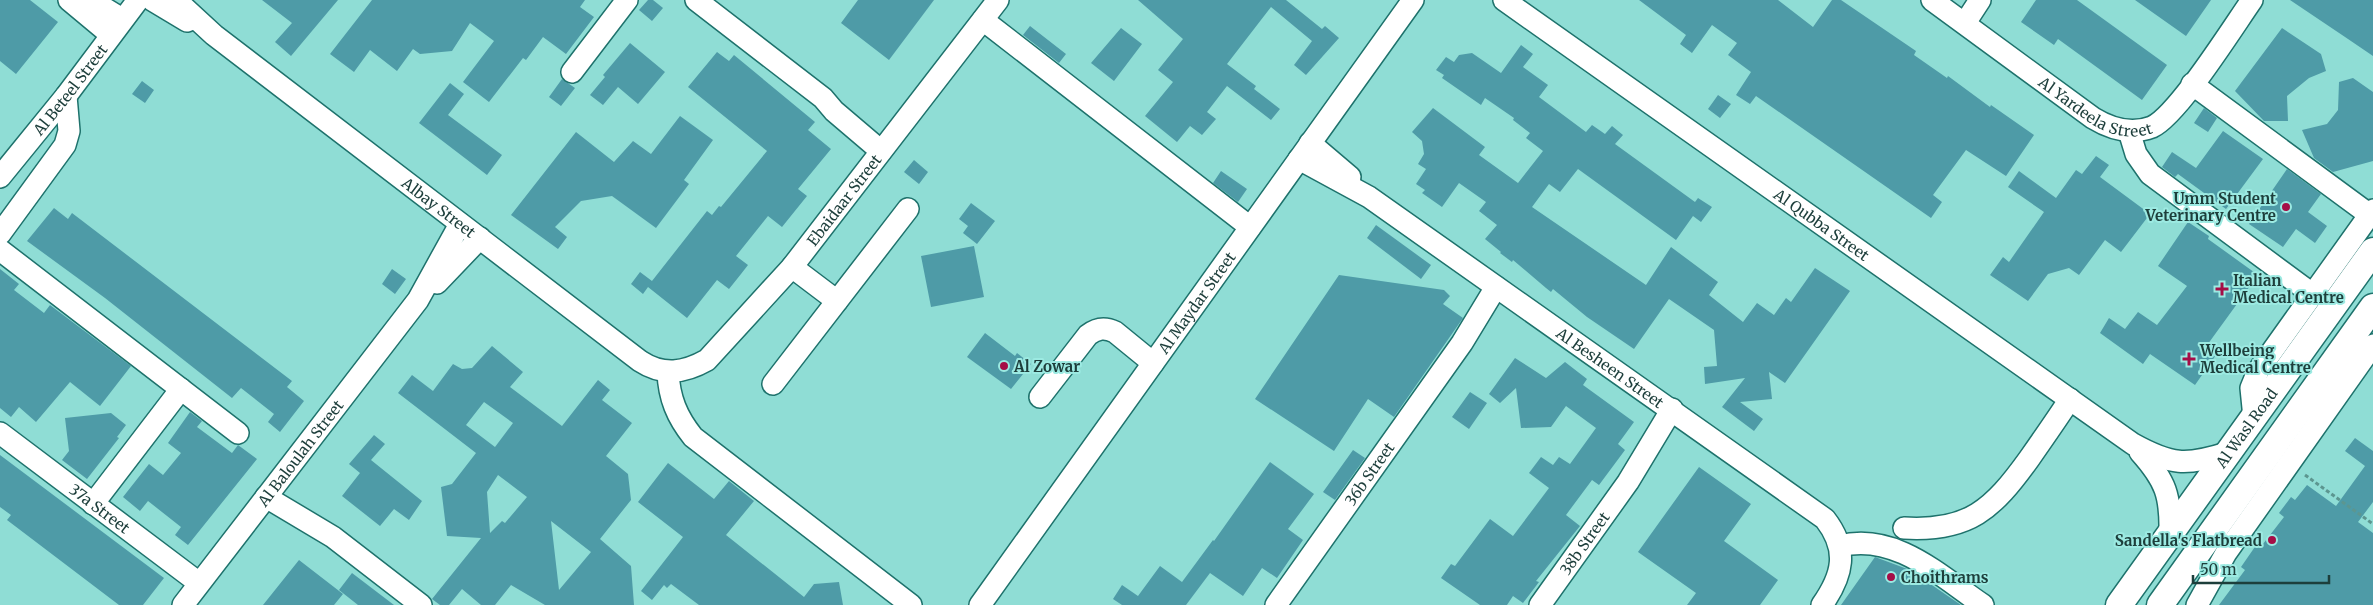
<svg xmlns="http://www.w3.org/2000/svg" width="2373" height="605" font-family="Merriweather,serif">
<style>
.building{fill:#4e9ba7;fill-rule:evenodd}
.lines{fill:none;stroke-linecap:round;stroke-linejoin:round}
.minor-casing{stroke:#1e726c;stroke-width:24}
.major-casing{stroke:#1e726c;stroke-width:29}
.path{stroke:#5c9690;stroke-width:3;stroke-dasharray:4 2.5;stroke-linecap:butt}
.minor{stroke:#fff;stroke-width:21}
.major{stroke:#fff;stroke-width:26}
.poi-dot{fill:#a50e47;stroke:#9ceae2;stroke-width:2}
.labels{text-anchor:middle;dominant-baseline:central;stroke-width:4;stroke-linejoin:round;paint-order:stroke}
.street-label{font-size:15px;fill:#1d3e3b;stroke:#9ceae2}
.poi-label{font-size:15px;font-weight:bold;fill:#1d3e3b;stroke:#9ceae2;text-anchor:start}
</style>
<rect width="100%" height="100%" fill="#8fddd5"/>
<path class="building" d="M0,0H30L58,22L16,74L0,61Z
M262,0H338L291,56L275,42L292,23Z
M372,0H585L580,7L594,17L566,54L543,37L526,60L523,58L489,102L463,82L494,41L470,23L452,51L420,54L413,49L397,71L370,50L354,72L330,54Z
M648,0H653L663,8L652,21L639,10Z
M858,0H934L889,60L841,23Z
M1138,0H1286L1322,29L1325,26L1339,38L1306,75L1294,65L1312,41L1271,7L1227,64L1256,86L1254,89L1280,109L1271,120L1227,86L1207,112L1216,119L1202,135L1190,126L1177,142L1145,116L1173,82L1158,70L1183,39Z
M1639,0H1778L1813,27L1832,0H1841L1916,51L1914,55L1947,78L1948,76L1990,107L1991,105L2034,135L2006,176L1966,150L1933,195L1942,202L1931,218L1756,96L1750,104L1736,95L1751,72L1728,55L1737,43L1712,25L1692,53L1680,44L1686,35Z
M2036,0H2077L2167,65L2142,100L2058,39L2054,45L2021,22Z
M2135,0H2211L2186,36Z
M2290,0H2373V56L2348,39Z
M1030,26L1066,54L1059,63L1023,35Z
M1121,28L1142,44L1114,81L1091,63Z
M2282,28L2321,54L2326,71L2309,78L2287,96L2288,121H2264L2235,91Z
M630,43L665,72L638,104L618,87L603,105L590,95L605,77L603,75Z
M1521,45L1533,54L1523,67L1548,85L1539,97L1586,132L1592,125L1605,134L1612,126L1623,135L1615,144L1695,202L1698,198L1712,207L1701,222L1693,216L1676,240L1578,169L1560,192L1549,184L1532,207L1646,285L1671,247L1718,282L1709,295L1743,322L1757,303L1774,315L1786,298L1791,302L1815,268L1850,291L1785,383L1769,372L1772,399L1740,402L1763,419L1754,431L1722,407L1745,378L1705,384L1704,367L1717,366L1714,330L1669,299L1634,349L1587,317L1553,289L1551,292L1546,288L1513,260L1512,262L1500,253L1501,252L1485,239L1497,225L1479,211L1486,202L1459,183L1442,207L1422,193L1425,190L1416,184L1426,169L1418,164L1424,154L1422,141L1412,132L1433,108L1485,147L1479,155L1518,183L1543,151L1526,138L1530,133L1513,120L1514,118L1485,98L1481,105L1442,78L1444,75L1436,70L1446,57L1454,62L1459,55L1472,53L1501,73Z
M717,52L729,61L734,55L815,122L808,130L831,149L798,189L807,196L782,227L768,216L736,256L748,265L741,274L729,289L717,280L687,318L648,287L643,294L631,284L640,272L652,281L707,211L712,215L719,206L721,207L767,151L688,87Z
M2353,78L2373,92V161L2333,172L2314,158L2302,130L2327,124L2338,110L2339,82Z
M562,79L575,88L561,106L549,97Z
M142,81L154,90L145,103L132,94Z
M450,83L464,94L448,115L502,155L487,175L419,123Z
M1718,95L1731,104L1720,118L1708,109Z
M2204,108L2217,118L2208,132L2194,123Z
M680,116L713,140L684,180L689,184L656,228L612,196L581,201L555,227L567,237L558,249L511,215L576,132L614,162L633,141L651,154Z
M2223,131L2263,159L2226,209L2178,174L2175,177L2162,167L2172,152L2196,168Z
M2096,156L2109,165L2100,177L2150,214L2121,252L2105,240L2079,275L2069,268L2048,274L2028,301L1990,275L2003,257L2009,262L2044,212L2008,187L2019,171L2056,198L2076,170L2082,174Z
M914,160L928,172L919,184L904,172Z
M2287,169L2321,194L2308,212L2327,226L2315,243L2296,229L2283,247L2249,224Z
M1221,171L1247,189L1238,202L1213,183Z
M971,203L995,221L977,244L963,233L968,226L959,219Z
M54,208L68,219L72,213L292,381L287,387L304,401L280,432L268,422L274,414L241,388L232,398L105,298L27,241Z
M2188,222L2209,236L2208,239L2258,275L2205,348L2216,355L2195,385L2150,354L2143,364L2100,333L2109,318L2125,329L2138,312L2157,325L2187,286L2158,266Z
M1376,225L1431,265L1421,279L1367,238Z
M974,246L984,297L931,307L921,256Z
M0,269L19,284L14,290L44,313L50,305L131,366L100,406L70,382L36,422L19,407L11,417L0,408Z
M392,269L406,279L395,294L382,284Z
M1339,275L1444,290L1450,296L1443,304L1463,318L1394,417L1368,399L1334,451L1255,399Z
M985,333L1015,356L1017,353L1031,364L1011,389L967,357Z
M492,346L523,372L510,387L562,426L598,380L610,390L602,400L632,423L606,456L628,474L631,500L600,539L631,566L634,605H545L511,585L495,605H481L462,589L449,605H440L432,599L481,538L447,536L441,487L452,484L476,453L398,393L412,375L433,391L453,364L462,369L472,368ZM484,402L513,423L495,447L466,425ZM498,475L527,497L505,523L502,521L490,533L487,492ZM551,521L591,552L559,590Z
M1515,358L1546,378L1565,362L1587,379L1583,385L1634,422L1618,444L1625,450L1599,485L1592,480L1566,515L1580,526L1536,581L1539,582L1523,603L1513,596L1507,605H1480L1441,578L1451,564L1455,566L1490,519L1513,536L1549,488L1529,473L1541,457L1553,465L1559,457L1570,464L1596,428L1566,406L1551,427L1521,428L1516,388L1500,403L1489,394Z
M1470,392L1487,403L1469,429L1452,417Z
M190,412L202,421L197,427L232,453L238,445L257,459L188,545L175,535L181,527L148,501L140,511L123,497L149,464L163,475L181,453L168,443Z
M111,413L126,425L117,437L119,438L87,479L62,460L69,451L65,418Z
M374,435L385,444L371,460L422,501L409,520L394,509L380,526L342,496L360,473L349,464Z
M2355,438L2373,451V502L2358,522L2373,533V605H2219L2245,570L2241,567L2259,541L2263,544L2284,517L2279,513L2291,497L2295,500L2307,485L2336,506L2365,466L2345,451Z
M1353,450L1365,458L1335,500L1323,492Z
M0,455L164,578L143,605H119L7,520L11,515L0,507Z
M1270,462L1314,494L1288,529L1303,540L1277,578L1262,568L1243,596L1210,573L1186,605H1122L1113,599L1122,585L1138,596L1160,566L1182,582L1213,540L1214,541Z
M668,463L714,499L729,481L754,501L726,535L804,597L814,584L839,582L843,605H699L671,584L667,588L664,585L652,600L641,591L683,537L638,502Z
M1699,467L1751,504L1724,541L1778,580L1760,605H1687L1696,593L1638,552Z
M1875,557L1910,570L1961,605H1841Z
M299,560L343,594L334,605H263Z
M352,573L394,605H358L339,590Z"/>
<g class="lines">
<g class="minor-casing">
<g id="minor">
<path d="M69,0L111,35"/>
<path d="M91,0L122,19"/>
<path d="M152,0L187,21"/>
<path id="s1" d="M176,0L214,35L640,361C663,376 684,373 707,360L792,267L998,0"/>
<path d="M696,0L823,98L834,111L881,151"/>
<path id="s2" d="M1504,0L2133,444C2171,465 2186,466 2227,453"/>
<path id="s3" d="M1932,0L2093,118C2111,129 2131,135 2152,127C2178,115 2233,27 2252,0"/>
<path d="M983,20L1250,227"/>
<path d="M1965,23L1980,0"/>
<path d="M572,72L627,0"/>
<path d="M2192,84L2370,215"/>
<path d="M2129,131L2136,154L2150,174L2312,294"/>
<path d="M1310,143L1350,177"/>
<path id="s4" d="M1299,159L1369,197L1825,519C1849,550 1843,575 1822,605"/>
<path id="s5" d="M0,177L66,96L138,0"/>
<path d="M0,234L65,145L69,131L66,96"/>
<path d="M0,250L238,433"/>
<path d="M792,267L837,301"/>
<path d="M437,283L480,238"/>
<path d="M668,372C669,398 677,417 693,437L911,605"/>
<path d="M773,384L908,209"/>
<path d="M1040,397L1088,335C1097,328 1105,327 1115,332L1153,363"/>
<path d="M2254,418L2251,388L2258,371L2373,210"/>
<path id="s6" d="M0,433L199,583"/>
<path d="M2140,452C2166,481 2171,496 2170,535"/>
<path d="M266,497L333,537L421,605"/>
<path d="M93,504L181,389"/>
<path d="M1904,528C1969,532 1993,509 2029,459C2043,439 2057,419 2070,399"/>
<path d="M1840,546C1895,532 1940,576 1983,605"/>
<path id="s7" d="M183,605L418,300L460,224"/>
<path id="s8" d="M980,605L1413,0"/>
<path id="s9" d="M1276,605L1462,343L1496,287"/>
<path id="s10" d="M1540,605L1628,482L1672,409"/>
<path d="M2197,605L2226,553L2373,345"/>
</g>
</g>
<g class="major-casing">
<g id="major">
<path id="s11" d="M2119,605L2373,251"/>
<path d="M2160,605L2373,307"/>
</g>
</g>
<path class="path" d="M2305,475L2373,524"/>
<use href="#minor" class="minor"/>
<use href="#major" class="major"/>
</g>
<g class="poi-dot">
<circle cx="2286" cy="207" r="5"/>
<path d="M2219.5 281.5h5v5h5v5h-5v5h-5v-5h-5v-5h5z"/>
<path d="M2186.5 351.5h5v5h5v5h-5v5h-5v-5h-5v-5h5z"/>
<circle cx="1004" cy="366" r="5"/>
<circle cx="2272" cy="540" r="5"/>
<circle cx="1891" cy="577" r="5"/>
</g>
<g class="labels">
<g class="street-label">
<text stroke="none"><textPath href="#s5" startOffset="112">Al Beteel Street</textPath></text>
<text stroke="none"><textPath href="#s3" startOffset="198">Al Yardeela Street</textPath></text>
<text stroke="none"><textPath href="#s1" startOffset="870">Ebaidaar Street</textPath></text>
<text stroke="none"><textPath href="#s1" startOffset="335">Albay Street</textPath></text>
<text stroke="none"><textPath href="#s2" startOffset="389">Al Qubba Street</textPath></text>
<text stroke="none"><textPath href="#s8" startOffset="372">Al Maydar Street</textPath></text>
<text stroke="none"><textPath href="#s4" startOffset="375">Al Besheen Street</textPath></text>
<text stroke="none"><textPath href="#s11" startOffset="218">Al Wasl Road</textPath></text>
<text stroke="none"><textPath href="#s7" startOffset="192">Al Baloulah Street</textPath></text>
<text stroke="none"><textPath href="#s9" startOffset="161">36b Street</textPath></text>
<text stroke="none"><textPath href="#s6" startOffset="125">37a Street</textPath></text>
<text stroke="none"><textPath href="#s10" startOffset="76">38b Street</textPath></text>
</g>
<g class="poi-label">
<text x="2276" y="198" text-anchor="end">Umm Student<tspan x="2276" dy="17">Veterinary Centre</tspan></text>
<text x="2233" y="280">Italian<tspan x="2233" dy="17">Medical Centre</tspan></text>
<text x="2200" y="350">Wellbeing<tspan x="2200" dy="17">Medical Centre</tspan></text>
<text x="1014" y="366">Al Zowar</text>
<text x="2262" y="540" text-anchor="end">Sandella's Flatbread</text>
<text x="1901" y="577">Choithrams</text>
</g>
</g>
<path d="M2193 575v8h136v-8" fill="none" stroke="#1d3e3b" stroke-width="2.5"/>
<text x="2200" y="575" font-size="15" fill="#1d3e3b" stroke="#9ceae2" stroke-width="4" paint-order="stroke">50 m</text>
</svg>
